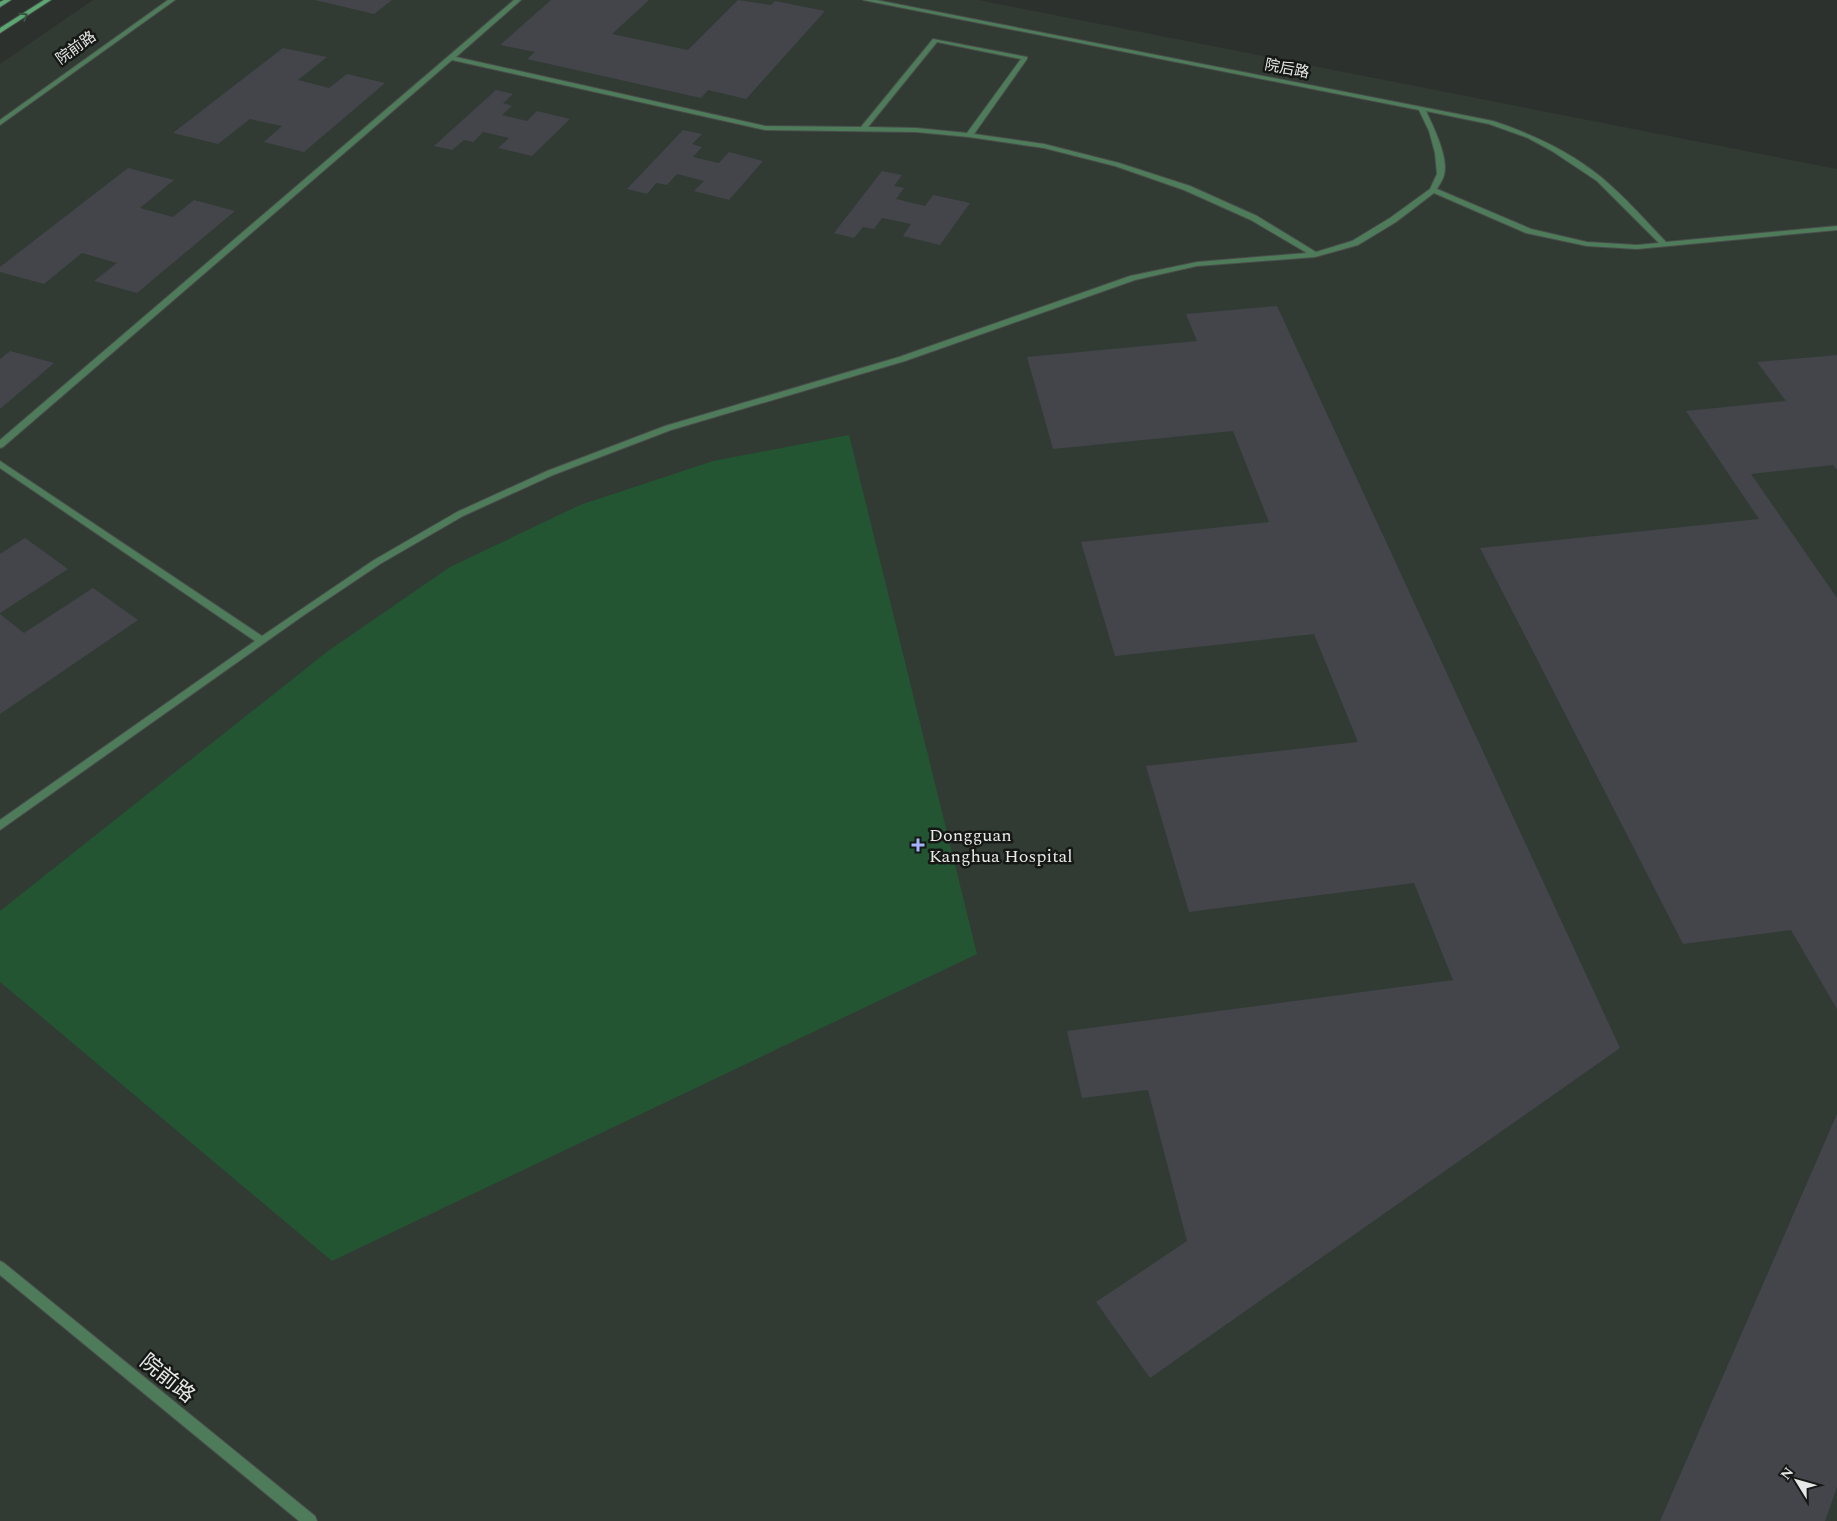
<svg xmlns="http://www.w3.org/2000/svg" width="1837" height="1521" font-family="Spectral,'Noto Sans SC',serif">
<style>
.built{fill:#313b33}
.green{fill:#235533}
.building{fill:#43454b}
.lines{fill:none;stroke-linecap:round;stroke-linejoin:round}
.lane-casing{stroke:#4a4e4b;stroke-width:2}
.secondary-casing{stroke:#4a4e4b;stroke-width:2}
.lane{fill:#4e7c5a;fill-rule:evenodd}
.secondary{fill:#5ba771;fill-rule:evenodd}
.oneway{stroke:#35583f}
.poi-dot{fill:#a4b2fc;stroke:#161816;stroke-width:2}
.labels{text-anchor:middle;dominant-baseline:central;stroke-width:5;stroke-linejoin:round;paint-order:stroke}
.far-street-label{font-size:15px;fill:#e6e9e7;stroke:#161816}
.poi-label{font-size:18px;fill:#e6e9e7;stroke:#161816;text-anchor:start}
.near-street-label{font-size:21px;fill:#e6e9e7;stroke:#161816}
</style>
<rect width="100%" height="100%" fill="#2c312d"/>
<path class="built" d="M93,0H978L1837,169V1521H0V64Z"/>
<path class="green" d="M849,435L977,954L332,1261L0,982V911L328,651L450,567L580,505L713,461Z"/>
<path class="building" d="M315,0H392L374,14Z
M551,0H649L612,34L688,50L738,0L771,5L775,1L825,11L746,99L708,90L701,98L527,59L535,52L500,45Z
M283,48L327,57L298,80L329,88L347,74L385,83L304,152L264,142L282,126L250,119L218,144L173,133Z
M496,90L513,94L503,103L512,106L502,115L527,121L537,111L570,119L532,156L498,148L509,138L483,132L473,142L464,140L452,150L434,146Z
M683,130L702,134L692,144L702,147L693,157L719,163L729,152L763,161L729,200L694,191L704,181L677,174L667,185L656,183L647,194L627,189Z
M128,168L174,180L140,208L173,217L194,200L235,211L137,293L94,281L117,263L82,253L44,284L0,272V267Z
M882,171L902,175L894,186L904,188L896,199L925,206L933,195L970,203L940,245L903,236L911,224L882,218L874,229L863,227L854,238L834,233Z
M1277,306L1620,1048L1150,1378L1096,1302L1187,1241L1148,1090L1082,1098L1067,1031L1453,980L1414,883L1189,912L1146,766L1358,742L1314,634L1115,656L1081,542L1269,522L1233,431L1053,449L1027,357L1197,341L1186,314Z
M10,351L54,363L0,409V359Z
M1837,355V470L1833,465L1751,474L1837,598V1009L1791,930L1683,944L1480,548L1759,519L1686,411L1786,401L1757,362Z
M25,538L68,569L0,613V554Z
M93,588L138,620L0,714V614L24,633Z
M1837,1114V1487L1825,1521H1660Z"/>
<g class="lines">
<g class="lane-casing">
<path id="lane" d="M168,0H175L0,125V120Z
M514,0H521L456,57L765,126L861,127L933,39L1027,57V59L974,134L1044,144L1119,163L1190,186L1257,216L1316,252L1352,241L1390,218L1430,189L1437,174L1435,153L1429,131L1419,110L863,0H876L1493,121C1532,134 1569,151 1601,177C1625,197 1645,220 1666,242L1837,226V230L1637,249L1587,246L1526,233L1434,193L1396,222L1358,245L1315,257L1197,266L1135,280L905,361L671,430L553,475L463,516L380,564L304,615L0,830V820L255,641L0,468V461L262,636L374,560L457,512L547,471L665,426L899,357L1130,276L1197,262L1307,253L1251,220L1184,190L1115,166L1044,148L969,137L916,132L765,130L452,60L3,447L0,448V440ZM937,42L1021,59L967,133L916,128L868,127ZM1426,111L1489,124L1528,138L1552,151L1597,181L1659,243L1637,245L1587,242L1531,229L1437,189C1439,185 1443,180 1444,175C1449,158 1433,126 1426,111Z
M0,1261L4,1263L315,1516L317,1521H299L0,1275Z"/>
</g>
<g class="secondary-casing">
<path id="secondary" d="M4,0H11L0,7V2Z
M44,0H51L0,33V28Z"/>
</g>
<use href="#lane" class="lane"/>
<use href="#secondary" class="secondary"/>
</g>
<defs><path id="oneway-chevron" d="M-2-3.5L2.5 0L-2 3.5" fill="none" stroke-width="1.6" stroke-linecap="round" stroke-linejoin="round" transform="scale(1.25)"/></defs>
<use class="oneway" href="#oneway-chevron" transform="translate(24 16) rotate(-33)"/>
<path class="poi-dot" d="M915.5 837.5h5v5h5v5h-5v5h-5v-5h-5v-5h5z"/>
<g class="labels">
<g class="far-street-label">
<text transform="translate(76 48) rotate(-36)">院前路</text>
<text transform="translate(1287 69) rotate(11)">院后路</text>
</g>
<g class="poi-label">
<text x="929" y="835">Dongguan<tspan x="929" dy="21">Kanghua Hospital</tspan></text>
</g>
<g class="near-street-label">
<text transform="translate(167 1379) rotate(39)">院前路</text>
</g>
</g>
<g transform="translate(1797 1481) rotate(307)" stroke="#161816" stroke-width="4" paint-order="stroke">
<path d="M0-4L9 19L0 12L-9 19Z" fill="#e6e9e7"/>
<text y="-8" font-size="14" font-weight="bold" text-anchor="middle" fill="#e6e9e7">N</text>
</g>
</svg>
